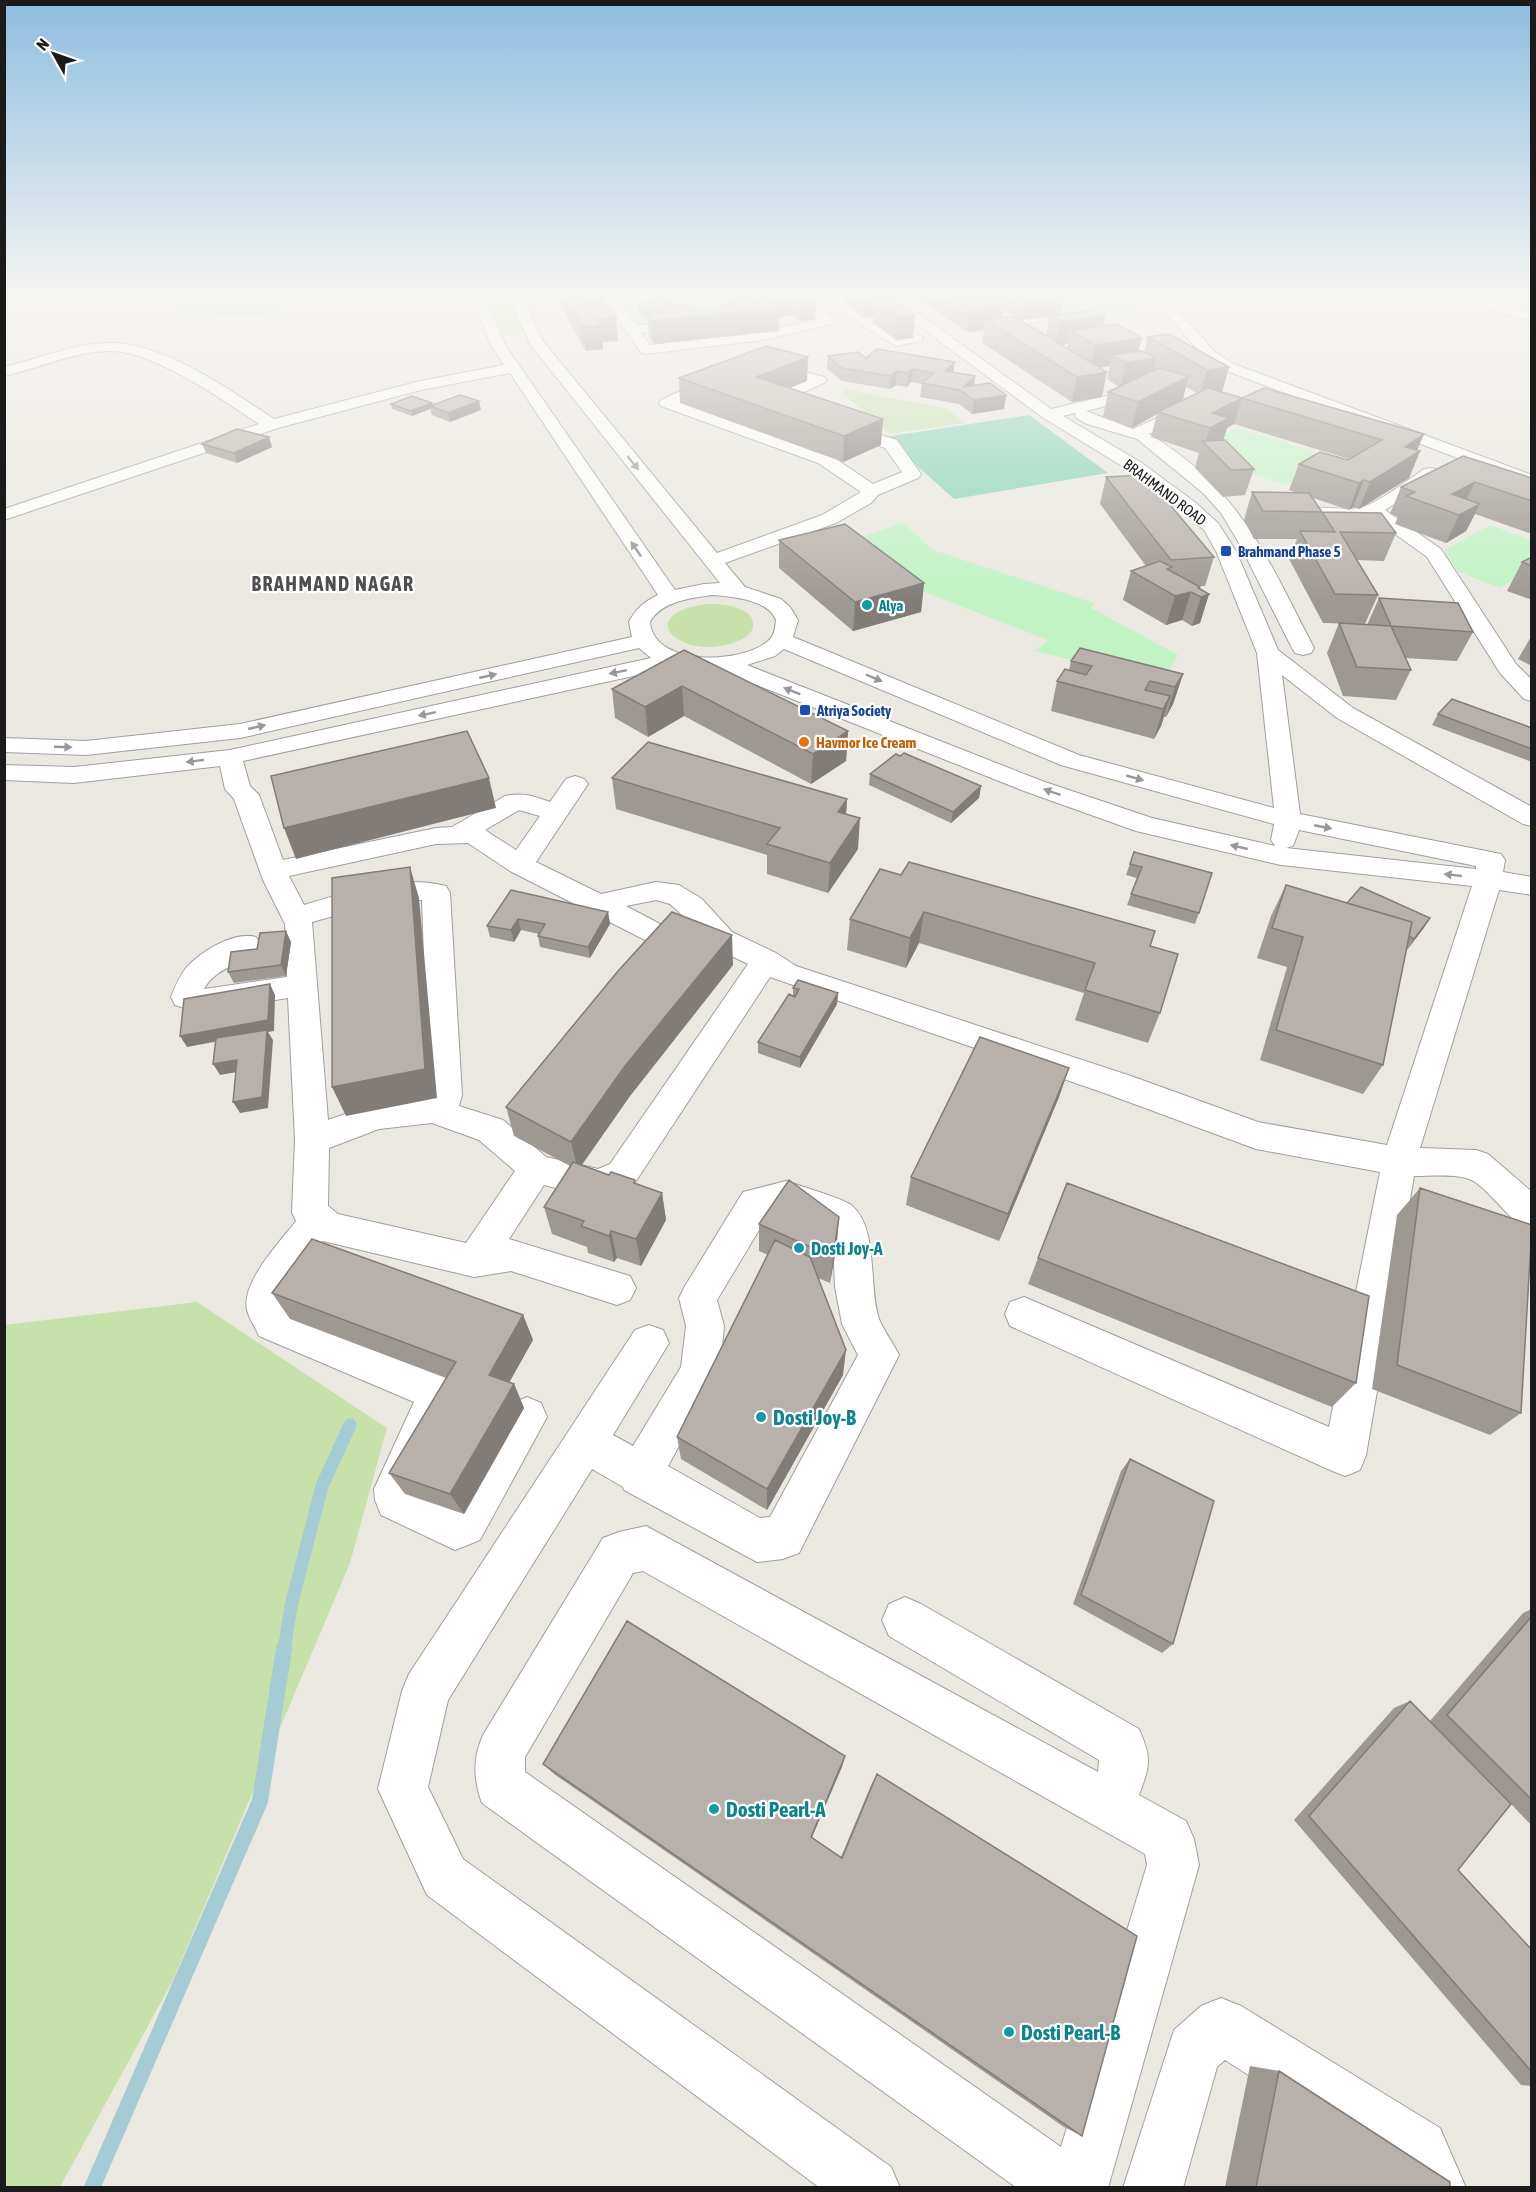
<svg xmlns="http://www.w3.org/2000/svg" width="1536" height="2192" font-family="'Asap Condensed',sans-serif">
<style>
.grass{fill:#c7e1ab}
.park{fill:#c1f3c4}
.pitch{fill:#86d3b4}
.water{fill:#a5cbd5}
.lines{fill:none;stroke-linecap:round;stroke-linejoin:round}
.stream-far1{stroke:#a5cbd5;stroke-width:13}
.stream{stroke:#a5cbd5;stroke-width:16}
.minor-casing{stroke:#9f9f9f;stroke-width:2}
.minor{fill:#fff;fill-rule:evenodd}
.wall{fill:#9e9893;fill-rule:evenodd}
.shaded-wall{fill:#817c78}
.building{fill:#b8b1ab;stroke:#817c78;stroke-width:1.5}
.oneway{fill:#989898}
.transit-dot{fill:#1a4fb4;stroke:#fff;stroke-width:2}
.culture-dot{fill:#0f9aa8;stroke:#fff;stroke-width:2}
.food-dot{fill:#e8710a;stroke:#fff;stroke-width:2}
.labels{text-anchor:middle;dominant-baseline:central;stroke-width:4.5;stroke-linejoin:round;paint-order:stroke}
.far-street-label{font-size:15px;fill:#1b1b1b;stroke:#fff}
.far-transit-label{font-size:15px;font-weight:bold;fill:#164399;stroke:#fff;text-anchor:start}
.far-culture-label{font-size:15px;font-weight:bold;fill:#0d838f;stroke:#fff;text-anchor:start}
.far-food-label{font-size:15px;font-weight:bold;fill:#c56008;stroke:#fff;text-anchor:start}
.culture-label{font-size:18px;font-weight:bold;fill:#0d838f;stroke:#fff;text-anchor:start}
.far-district-label{font-size:20px;font-weight:bold;letter-spacing:1.5px;fill:#4e4e4e;stroke:#fff}
.near-culture-label{font-size:21px;font-weight:bold;fill:#0d838f;stroke:#fff;text-anchor:start}
</style>
<rect width="100%" height="100%" fill="#ebe8e1"/>
<path class="grass" d="M486,296H507L524,334L502,335Z
M846,390L945,408L965,423L890,434L842,393Z
M708,604C720,604 755,606 753,626C753,633 744,639 738,641C683,664 628,614 708,604Z
M197,1302L387,1428L350,1563L173,1980L60,2187H5V1325Z"/>
<path class="park" d="M619,296H725L743,316L639,326Z
M1059,296H1126L1138,311L1084,318L1067,307Z
M1237,428L1359,466L1312,470L1286,485L1208,459L1234,445L1215,439Z
M903,523L933,550L1094,603L1091,608L1178,655L1162,682L1035,651L1048,640L909,586L839,544Z
M1490,525L1531,540V569L1500,588L1459,572L1444,550Z"/>
<path class="pitch" d="M1029,415L1108,473L954,499L885,437Z"/>
<path class="water" d="M156,296H277L280,307C259,325 201,313 176,305C169,303 160,305 152,303L159,300L152,299Z"/>
<g class="lines">
<path class="stream-far1" d="M284,1651L291,1606L322,1486L350,1425"/>
<path class="stream" d="M92,2188L260,1801L284,1649"/>
<g class="minor-casing">
<path id="minor" d="M471,296H485L505,345L675,590L704,584L720,583L530,344L509,296H523L542,340L717,553L822,515L861,492L818,463L661,406L659,403L661,400L715,375H725L728,378L725,381L681,403L830,455L873,484L902,472L885,448L833,430L831,427L839,422L897,440L921,474L918,478L878,495L871,503L836,523L725,563L745,587L781,599L790,607L798,620L793,637L1079,755L1274,808L1257,653L1216,551L1204,530L1182,511L1130,471L1042,417L908,318L900,320L923,338L921,341L896,346L860,324L833,302L840,298L863,296L890,313L899,312L879,296H894L1051,409L1148,386L1154,388L1156,391L1154,394L1086,411L1133,429L1188,404H1200L1202,407L1200,410L1149,434C1241,489 1267,558 1314,648L1311,653L1303,655L1295,653L1292,648L1239,543L1221,513L1203,493L1137,439L1087,424L1076,418L1075,413L1063,416L1142,463L1196,503L1218,523L1236,551L1278,650L1353,708L1532,807V826L1523,824L1337,718L1282,675L1300,814L1501,854L1505,860L1503,872L1532,877V895L1499,890L1420,1148L1476,1150L1488,1154L1532,1192V1231C1507,1222 1486,1182 1466,1178C1450,1174 1430,1176 1414,1176L1366,1455L1360,1470L1345,1476L1330,1470L1010,1326L1005,1314L1010,1302L1024,1297L1329,1427L1380,1172L1256,1149L1107,1094L770,977L634,1184L600,1199L544,1185L509,1239L630,1276L636,1288L630,1300L617,1305L511,1271L474,1277L323,1241L288,1288L287,1312L445,1376L457,1398L417,1488L453,1504L513,1403L527,1397L541,1403L547,1417L480,1540L455,1550L381,1515L375,1500L374,1489L414,1402L259,1336C256,1328 249,1319 247,1310C241,1282 280,1242 296,1221L292,1212L295,1140L288,998L197,1012L175,1005L171,997C175,987 179,977 186,968C201,951 234,931 256,937L261,944C249,964 217,965 204,989L287,977L285,924L263,880L234,799L225,789L220,766L74,783L4,780V765L74,767L230,750L651,658L639,648L240,738L86,755L4,752V738L86,741L240,724L632,637L629,622C636,608 644,602 658,595L510,373L421,390L278,428L4,520V509L259,424C223,400 155,352 112,351C76,351 39,368 4,376V367C39,359 77,342 113,343C166,344 231,391 274,419L420,381L504,365L491,345ZM860,304L876,315L868,316L852,305ZM885,322L904,336L898,337L878,323ZM713,595C733,597 767,599 776,620C775,626 775,633 771,638C749,664 654,669 650,622C661,601 692,598 713,595ZM784,649L1061,765L1274,824L1271,840L1275,846L1152,818L1042,781L747,665L775,656ZM675,667L697,670H719L1024,791L1136,831L1281,865L1472,886L1387,1145L1258,1122L1131,1076L796,966L776,953L732,932L702,899L679,885L656,882L601,894L536,862L588,784L584,779L575,776L566,779L550,802C534,796 522,792 505,796L452,827L436,828L283,860L259,795L250,786L243,761ZM519,810L540,816L516,850L485,830ZM1299,830L1476,866V869L1286,848L1293,846ZM468,843L510,871L645,940L717,949L748,964L610,1164L598,1169L546,1157L503,1120L459,1106L462,1095L450,893L446,886C399,874 349,892 304,905L289,876L436,844ZM404,900H422L429,1097L377,1103L328,1120L312,922L366,907ZM656,900L670,904L695,927L660,924L626,906ZM432,1123L479,1140L515,1171L466,1243L338,1214L328,1206L329,1148L379,1129Z
M602,296H616L636,325H659L661,328L659,331L641,333L650,345L763,332L818,319L796,296H810L835,321L833,324L763,340L646,354L641,353Z
M1151,296H1165L1215,352L1234,364L1532,475V486L1224,370L1205,358Z
M1445,296H1467L1532,313V321L1447,299Z
M1042,297L1071,314L1064,318L1009,327L1004,326L1002,323L1004,320L1051,312L1039,305L1019,306L1012,302L1019,298Z
M765,361L824,377L827,380L824,383L781,402L786,406L784,409C776,411 763,409 758,402L760,399L804,381L760,368L758,365Z
M1430,468L1436,469L1439,473L1436,477L1385,510L1441,549L1516,664L1532,680V701L1524,699L1500,673L1427,557L1370,516C1351,520 1329,522 1310,517L1308,513L1310,509C1326,505 1342,511 1358,508C1378,504 1406,481 1424,469Z
M786,1181C799,1186 842,1198 851,1205C879,1227 868,1286 879,1319C884,1331 893,1343 899,1355L799,1553L783,1559L757,1562L624,1490L623,1487L592,1469L448,1700L428,1787L463,1859L891,2167L900,2188H820L427,1895L378,1789L402,1691L409,1674L635,1330L649,1325L663,1330L669,1343L613,1435L633,1446L681,1367L686,1326L679,1298L685,1286L743,1192ZM785,1211L825,1227L833,1238L835,1287L842,1324L858,1355L770,1517L760,1518L668,1466L720,1371L724,1326L717,1300L768,1215Z
M646,1526L1098,1772L1099,1760L889,1636L882,1620L889,1604L905,1597L921,1604L1139,1729C1152,1759 1150,1765 1139,1795L1186,1821L1194,1839L1199,1865L1108,2188H1017L482,1803C473,1779 473,1758 483,1735L603,1538L619,1532ZM643,1571L1145,1854L1147,1865L1061,2147L525,1772V1757L633,1573Z
M1221,1998L1241,2006L1440,2128L1466,2188H1406L1398,2170L1225,2060L1217,2067L1183,2188H1123L1174,2030L1201,2006Z"/>
</g>
<use href="#minor" class="minor"/>
</g>
<path class="wall" d="M555,296H602L604,308L618,341L603,342V349L586,351Z
M757,296H815V319L800,321L794,315L779,317V331L654,344L649,337L648,319L644,318L639,314L638,305H678L695,310L724,307V301L758,304L767,303V298H759Z
M843,296H880V299L890,298L913,338L896,340L873,323V317L864,318L843,302Z
M915,296H1064L1060,315L1105,316L1103,326L1139,351L1144,352L1148,337L1229,367L1222,392H1221L1242,398L1234,424L1227,428L1223,440L1254,469L1245,495L1223,497L1195,468L1199,453L1151,437L1157,414L1132,428L1103,417L1108,392L1119,387L1107,379L1110,366L1099,368L1102,397L1072,402L982,343L984,330L967,332L915,297ZM997,300H1004L1003,304ZM1003,310L1022,320L1049,316L1046,336L1002,317ZM1068,344L1067,349L1061,345ZM1186,387L1197,393L1183,400Z
M828,356L955,362L953,372L974,386L1006,395L1004,409L972,414L959,404L920,397L922,384L911,382L907,387L896,385L890,389L842,381L827,369Z
M808,357L807,381L790,388L881,445L843,462L680,403L679,378Z
M1242,398L1420,451L1409,478L1359,509L1353,507L1349,510L1313,498L1322,512L1314,531L1322,512L1396,533L1384,561L1357,560L1378,595L1365,624L1323,623L1289,559L1297,539H1254L1244,520L1252,492L1297,493L1289,490L1299,464L1349,459L1234,424Z
M391,404L432,405L481,410L450,422L432,415L430,409L412,416L392,409Z
M202,444L272,447L237,463L206,453Z
M1106,477L1214,557L1205,586H1198L1199,588L1209,594L1200,623L1192,626L1182,620L1166,625L1123,600L1131,571L1146,566L1100,504Z
M1532,478V534L1475,514L1466,531L1446,543L1395,524L1398,517L1390,514L1401,487Z
M779,540L924,583L921,612L853,631L779,568Z
M1532,557V600L1507,591L1522,562Z
M1379,598L1473,632L1457,661L1405,658L1411,670L1396,700L1343,696L1327,653L1339,623L1367,625Z
M1532,635V666L1518,659Z
M684,650L848,731L846,761L811,784L684,716L648,737L615,718L612,689Z
M1071,661L1183,674L1173,704L1166,717H1164L1161,726L1154,739L1051,711L1057,681L1069,670Z
M1438,714L1532,728V762L1432,725Z
M870,774L981,786L979,798L951,823L869,785Z
M612,778L847,799L846,814L858,849L828,893L767,874V855L616,809Z
M1134,852L1199,913L1195,924L1127,905L1137,878L1126,875Z
M880,869L1150,946L1160,1013L1148,1043L1075,1020L1084,993L919,943L906,968L847,950L850,919Z
M1286,885L1347,903L1430,918L1423,929L1407,950H1406L1383,1065L1363,1094L1260,1060L1287,967L1257,958L1271,916Z
M511,890L608,912L610,924L590,958L540,947L538,936L539,934L521,930L514,942L490,937L487,926Z
M291,942L286,976L234,983L228,972L257,949Z
M733,965L630,1096L582,1165L662,1193L666,1220L641,1266L617,1258L614,1262L588,1253L587,1247L552,1234L544,1207L570,1166L514,1136L506,1107Z
M793,988L838,993L837,1004L800,1068L758,1053V1042L793,996Z
M1069,1068L1059,1097L999,1241L906,1205L911,1177Z
M1067,1183L1356,1383L1332,1407L1028,1284Z
M1420,1188L1521,1413L1490,1435L1372,1389L1397,1215Z
M759,1224L837,1244L830,1283L818,1278L843,1375L767,1510L681,1459L677,1437L768,1255L759,1251Z
M272,1293L523,1315L533,1340L509,1382L514,1384L524,1408L464,1514L405,1494L389,1473L446,1378L290,1319Z
M1130,1459L1173,1644L1162,1653L1073,1604L1121,1471Z
M1532,1609V1826L1511,1804L1458,1870L1532,1950V2086L1521,2085L1294,1820L1394,1708L1410,1701L1430,1721L1523,1613Z
M845,1756L812,1837L841,1857L872,1783L877,1774L1082,2136L1064,2127L554,1774L543,1764Z
M1250,2066L1279,2071L1450,2187H1225Z"/>
<path class="shaded-wall" d="M575,296L603,298L605,318L616,317L618,341L603,342V349L586,351L583,327Z
M759,296H767V298H759Z
M777,296H794V315L779,317V331L654,344L652,321L777,309Z
M865,296H880V304L874,300L873,317L864,318Z
M988,296H1004V300L987,302Z
M1038,296H1064L1060,315L1022,320L1025,298Z
M816,297L815,319L800,321V298Z
M1004,305L1001,327L985,320L984,330L967,332L970,309Z
M915,315L913,338L896,340L897,317Z
M1105,316L1100,339L1070,331L1068,344L1055,346L1060,322Z
M1142,338L1136,361L1156,358L1150,383L1120,387L1126,363L1112,355L1110,366L1090,369L1095,345Z
M808,357L807,381L756,401V377Z
M955,362L953,375L945,371Z
M1229,367L1222,392L1200,395L1207,370Z
M913,369L911,382L907,387L908,373Z
M897,371L896,385L890,389L891,376Z
M1107,372L1102,397L1072,402L1077,377Z
M975,376L974,390L964,387Z
M1189,376L1182,400L1158,412L1157,414L1132,428L1138,402Z
M1006,395L1004,409L972,414L974,400Z
M1242,398L1234,424L1227,428L1222,444H1205L1210,428L1212,413Z
M479,401L481,410L450,422L448,413Z
M432,403L433,407L430,406V409L412,416L411,411Z
M883,419L881,445L843,462L844,436Z
M1424,434L1416,453L1420,451L1409,478L1359,509L1370,482L1405,447Z
M269,437L272,447L237,463L234,453Z
M1364,480L1353,507L1349,510L1359,483Z
M1475,482L1462,509L1452,494Z
M1480,504L1466,531L1446,543L1459,515Z
M924,583L921,612L853,631L855,602Z
M1191,592L1182,620L1166,625L1175,596Z
M1209,594L1200,623L1192,626L1201,597Z
M1183,674L1173,704L1166,717L1175,687Z
M682,686L684,716L648,737L645,707Z
M1170,696L1161,726L1154,739L1163,709Z
M848,731L846,761L811,784L813,754Z
M489,778L496,808L296,859L284,828Z
M981,786L979,798L951,823L953,812Z
M847,799L845,830L838,812Z
M860,818L858,849L828,893L830,863Z
M410,867L419,898L437,1098L346,1116L332,1087Z
M608,912L610,924L590,958L588,947Z
M924,912L919,943L906,968L910,938Z
M1430,918L1423,929L1407,950L1414,939Z
M518,919L521,930L514,942L511,930Z
M286,931L291,942L286,976L281,965Z
M732,935L733,965L630,1096L578,1170L571,1142L625,1066Z
M270,984L275,995L274,1031L268,1032L273,1040L268,1108L240,1113L233,1102L267,1032L187,1047L180,1036Z
M838,993L837,1004L800,1068V1057Z
M237,1060L243,1071L220,1075L213,1064Z
M1069,1068L1059,1097L999,1241L1008,1214Z
M662,1193L666,1220L641,1266L636,1239Z
M839,1217L837,1244L830,1283L833,1257Z
M611,1231L617,1258L614,1262L609,1236Z
M523,1315L533,1340L500,1399L489,1375Z
M846,1350L843,1375L767,1510V1489Z
M514,1384L524,1408L464,1514L450,1494Z
M845,1756L842,1767L809,1844L811,1837Z"/>
<path class="building" d="M565,296H602L603,298L585,299L591,309L609,307L616,317L597,319L601,325L583,327Z
M798,296H815L816,297L800,298Z
M950,296H990L1004,305L970,309Z
M1022,296H1038L1025,298Z
M890,298L915,315L897,317L874,300Z
M660,299L673,301L678,305L660,307L661,311L657,312L643,310L638,305L645,301Z
M753,299L758,304L774,303L779,308L652,321L647,314L665,312L660,307L690,304L695,310L729,307L724,301Z
M1094,310L1105,316L1060,322L1049,316Z
M1013,316L1107,372L1077,377L985,320Z
M1116,324L1142,338L1095,345L1070,331Z
M1169,334L1229,367L1207,370L1148,337Z
M766,346L808,357L756,377L883,419L844,436L679,378Z
M877,349L955,362L945,371L975,376L964,387L990,383L1006,395L974,400L960,390L922,383L934,373L913,369L908,373L897,371L891,376L842,368L828,356L858,352L866,358Z
M1142,351L1156,358L1126,363L1112,355Z
M1159,368L1189,376L1138,402L1108,392Z
M1208,388L1242,398L1212,413L1229,418L1210,428L1158,412Z
M1264,388L1424,434L1405,447L1420,451L1370,482L1364,480L1359,483L1299,464L1320,452L1348,460L1382,440L1242,398Z
M460,395L479,401L448,413L430,406Z
M412,396L432,403L411,411L391,404Z
M237,429L269,437L234,453L202,444Z
M1225,440L1254,469L1231,470L1202,441Z
M1463,456L1532,478V501L1475,482L1452,494L1480,504L1459,515L1406,496L1415,492L1401,487Z
M1145,475L1214,557L1171,560L1106,477Z
M1252,492L1309,493L1322,512L1263,511Z
M1322,512L1381,513L1396,533L1340,532L1378,595L1335,594L1300,531L1335,532Z
M845,524L924,583L855,602L779,540Z
M1532,557V566L1522,562Z
M1160,561L1172,567L1167,569L1200,587L1198,588L1209,594L1201,597L1191,592L1175,596L1131,571Z
M1379,598L1458,603L1473,632L1391,626Z
M1339,623L1391,626L1411,670L1357,667Z
M1080,648L1183,674L1175,687L1150,681L1145,690L1170,696L1163,709L1057,681L1065,669L1086,675L1092,666L1071,661Z
M684,650L848,731L813,754L682,686L645,707L612,689Z
M1452,699L1532,728V749L1438,714Z
M467,731L489,778L284,828L271,776Z
M648,742L847,799L838,812L860,818L830,863L767,844L780,828L612,778Z
M904,753L981,786L953,812L870,774L896,754L900,756Z
M1134,852L1212,873L1199,913L1131,894L1142,867L1130,864Z
M909,862L1155,931L1150,946L1178,954L1160,1013L1085,990L1095,963L924,912L910,938L850,919L880,869L901,875Z
M410,867L425,1069L332,1087V878Z
M1286,885L1412,922L1383,1065L1276,1030L1303,937L1272,928Z
M1361,887L1430,918L1414,939L1409,936L1412,922L1347,903Z
M511,890L608,912L588,947L538,936L545,924L518,919L511,930L487,926Z
M672,912L732,935L625,1066L571,1142L506,1107L618,971Z
M286,931L281,965L228,972L231,952L257,949L260,933Z
M798,980L838,993L800,1057L758,1042L789,994L795,997L799,989L793,988Z
M270,984L268,1020L180,1036L184,999Z
M267,1030L262,1097L233,1102L237,1060L213,1064L216,1038Z
M980,1037L1069,1068L1008,1214L911,1177Z
M573,1162L609,1175L611,1172L635,1180L634,1183L662,1193L636,1239L611,1231L609,1236L581,1226L584,1221L544,1207Z
M789,1180L839,1217L833,1257L759,1224Z
M1067,1183L1369,1296L1356,1383L1038,1258Z
M1420,1188L1532,1225L1521,1413L1397,1365Z
M312,1239L523,1315L489,1375L514,1384L450,1494L389,1473L456,1362L272,1293Z
M775,1240L810,1257L846,1350L767,1489L677,1437Z
M1130,1459L1214,1501L1173,1644L1081,1595Z
M1532,1616V1800L1447,1715Z
M627,1621L845,1756L811,1837L842,1858L877,1774L1137,1936L1082,2136L543,1764Z
M1410,1701L1511,1804L1458,1870L1532,1950V2072L1309,1816Z
M1279,2071L1450,2182V2187H1256Z"/>
<defs><path id="oneway-solid" d="M-6-.8H1V-3.2L6.5 0L1 3.2V.8H-6Z" transform="scale(1.5)"/></defs>
<g class="oneway">
<use href="#oneway-solid" transform="translate(633 463) rotate(51)"/>
<use href="#oneway-solid" transform="translate(636 549) rotate(-124)"/>
<use href="#oneway-solid" transform="translate(618 672) rotate(168)"/>
<use href="#oneway-solid" transform="translate(488 676) rotate(-13)"/>
<use href="#oneway-solid" transform="translate(874 678) rotate(23)"/>
<use href="#oneway-solid" transform="translate(792 691) rotate(-158)"/>
<use href="#oneway-solid" transform="translate(427 714) rotate(168)"/>
<use href="#oneway-solid" transform="translate(257 727) rotate(-13)"/>
<use href="#oneway-solid" transform="translate(63 747) rotate(2)"/>
<use href="#oneway-solid" transform="translate(195 761) rotate(173)"/>
<use href="#oneway-solid" transform="translate(1135 778) rotate(16)"/>
<use href="#oneway-solid" transform="translate(1052 792) rotate(-161)"/>
<use href="#oneway-solid" transform="translate(1323 827) rotate(11)"/>
<use href="#oneway-solid" transform="translate(1239 847) rotate(-167)"/>
<use href="#oneway-solid" transform="translate(1453 875) rotate(-174)"/>
</g>
<linearGradient id="sky" x2="0" y2="1"><stop stop-color="#8dbde0"/><stop offset="0.49" stop-color="#f6f5f2"/><stop offset="1" stop-color="#f6f5f2" stop-opacity="0"/></linearGradient>
<rect width="1536" height="603" fill="url(#sky)"/>
<g class="transit-dot">
<rect x="1220" y="545" width="12" height="12" rx="3"/>
<rect x="799" y="704" width="12" height="12" rx="3"/>
</g>
<g class="culture-dot">
<circle cx="867" cy="605" r="6"/>
<circle cx="799" cy="1248" r="6"/>
<circle cx="761" cy="1417" r="6"/>
<circle cx="714" cy="1809" r="6"/>
<circle cx="1009" cy="2032" r="6"/>
</g>
<circle class="food-dot" cx="804" cy="742" r="6"/>
<g class="labels">
<g class="far-street-label">
<text transform="translate(1165 492) rotate(37)">BRAHMAND ROAD</text>
</g>
<g class="far-transit-label">
<text x="1238" y="551">Brahmand Phase 5</text>
<text x="817" y="710">Atriya Society</text>
</g>
<g class="far-culture-label">
<text x="879" y="605">Alya</text>
</g>
<g class="far-food-label">
<text x="816" y="742">Havmor Ice Cream</text>
</g>
<g class="culture-label">
<text x="811" y="1248">Dosti Joy-A</text>
</g>
<g class="far-district-label">
<text x="333" y="583">BRAHMAND NAGAR</text>
</g>
<g class="near-culture-label">
<text x="773" y="1417">Dosti Joy-B</text>
<text x="726" y="1809">Dosti Pearl-A</text>
<text x="1021" y="2032">Dosti Pearl-B</text>
</g>
</g>
<rect width="1536" height="2192" fill="none" stroke="#1b1b1b" stroke-width="12"/>
<g transform="translate(54 54) rotate(310)" stroke="#ffffff" stroke-width="4.5" paint-order="stroke">
<path d="M0-4.5L10 22L0 15L-10 22Z" fill="#1b1b1b"/>
<text y="-9" font-size="16" font-weight="bold" text-anchor="middle" fill="#1b1b1b">N</text>
</g>
</svg>
